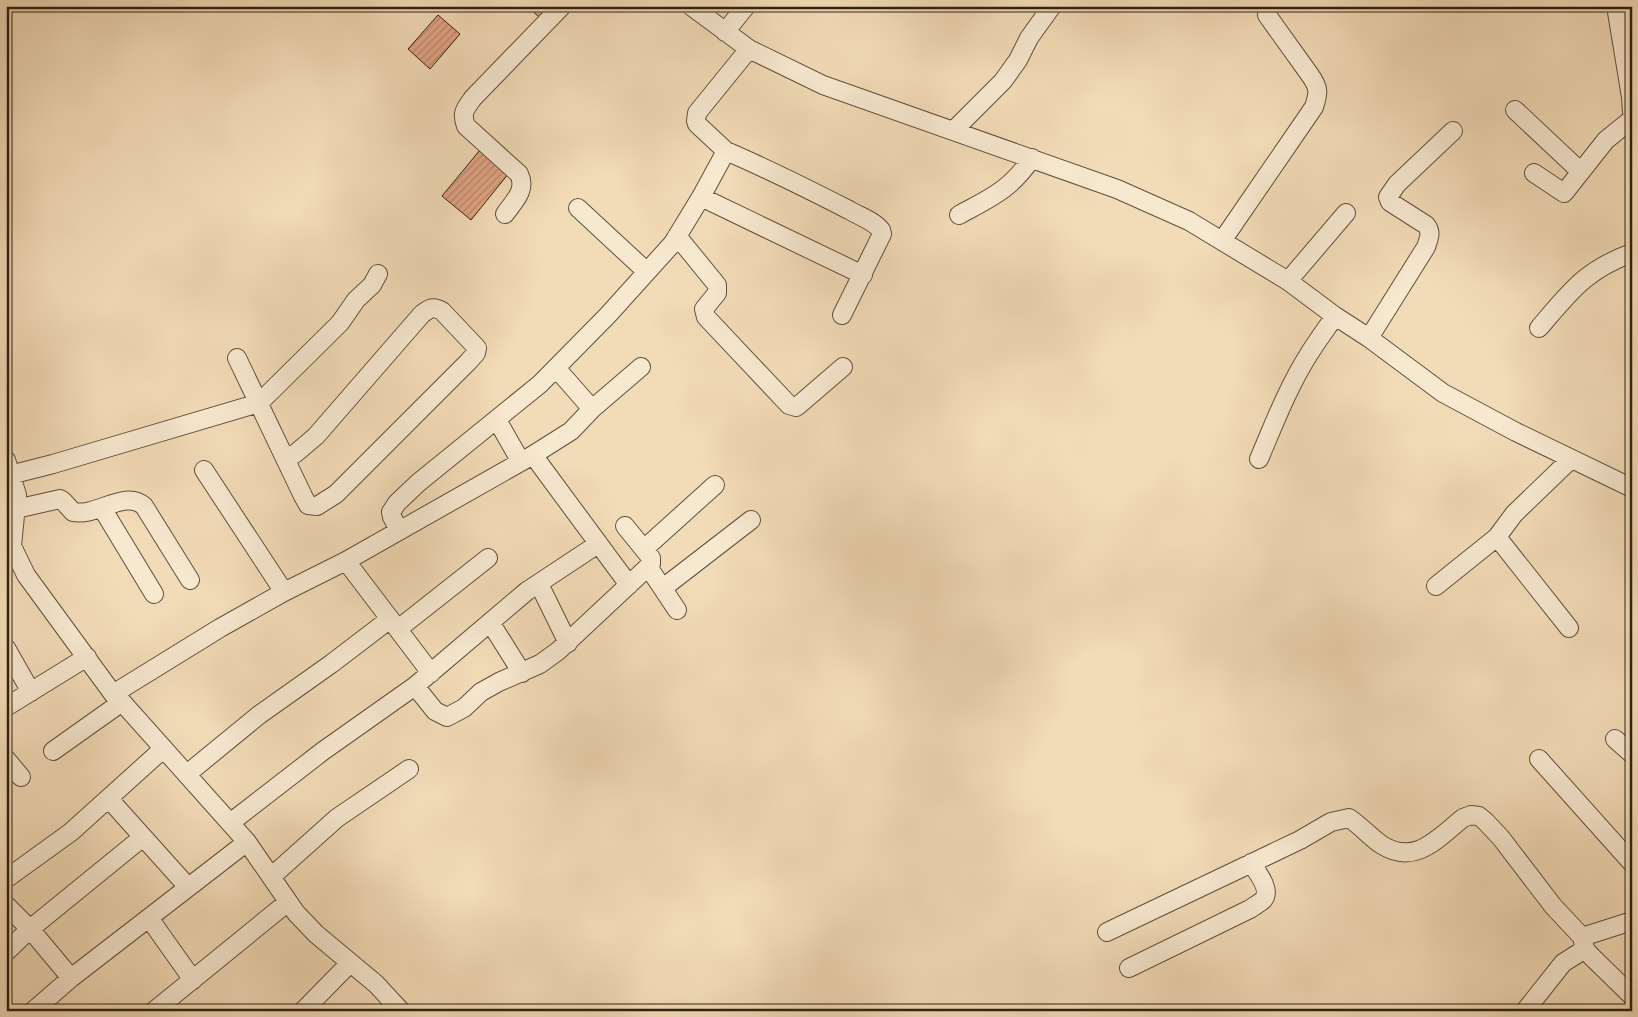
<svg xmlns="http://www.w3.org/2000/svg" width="1638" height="1017" font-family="'IM FELL French Canon',serif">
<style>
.building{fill:url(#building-hatch);stroke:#2f2213}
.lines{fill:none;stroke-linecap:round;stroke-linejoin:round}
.minor-casing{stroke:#60503c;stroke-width:20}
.minor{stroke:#f7e8d0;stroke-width:18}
</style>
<defs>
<pattern id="building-hatch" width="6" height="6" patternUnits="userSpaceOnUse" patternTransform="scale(1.25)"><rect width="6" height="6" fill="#e3a585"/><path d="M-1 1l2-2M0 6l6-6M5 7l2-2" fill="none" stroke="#b8866c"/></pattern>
</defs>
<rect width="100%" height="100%" fill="#f2dbb7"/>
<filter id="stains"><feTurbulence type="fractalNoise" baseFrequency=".004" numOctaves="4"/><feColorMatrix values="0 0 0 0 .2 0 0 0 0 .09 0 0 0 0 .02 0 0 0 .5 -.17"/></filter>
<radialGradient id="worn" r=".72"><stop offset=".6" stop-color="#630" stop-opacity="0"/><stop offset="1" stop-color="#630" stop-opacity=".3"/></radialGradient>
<path class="building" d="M527,6H549L539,17Z
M438,15L460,34L430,69L408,49Z
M480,150L509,173L471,220L442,196Z"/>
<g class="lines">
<g class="minor-casing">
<path id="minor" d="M691,6L749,49L823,85L1117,189L1189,221L1288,281L1335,316L1369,338L1443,393L1516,432L1632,488
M1616,6L1631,97L1632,112
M725,32L746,6
M1515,110L1580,171
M953,131L1003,81L1018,60L1029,38L1052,6
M726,151C768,169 808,189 849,210C859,216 874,221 881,230L882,234L842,315
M1534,173L1564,193L1606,140L1632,119
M701,197L863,275
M578,208L647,272
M505,214C514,201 527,190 519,174L466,126C461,113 465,109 473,98L562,6
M959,215C992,197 1010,190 1032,158
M677,236L717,285V293L704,309L706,317L789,405L796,407L800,404L843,367
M1222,241L1314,107C1319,92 1319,88 1310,75L1267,15
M1288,281L1346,213
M1539,328C1570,292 1585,270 1632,253
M1369,338L1426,247C1429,238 1432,232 1426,225L1390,202L1388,197L1397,184L1453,131
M237,358L303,496L308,505L317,506L336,494L469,361L476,353L477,348L442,311C433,306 430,308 422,314L316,436L296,453L285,459
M557,369L592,409L641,367
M497,420L521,462
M533,455L629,585
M1259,459C1274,424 1288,387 1309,354C1317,341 1326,329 1335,316
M6,460L17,495L12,546L26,575L113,694L122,702L247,842L296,913L316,934L376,984L401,1011
M204,470L284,592
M6,476L53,464L259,403L340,323L356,300L372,285L378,274
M102,508L154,594
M16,509L60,499L63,501L73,512C97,517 125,489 144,506L190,580
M399,530L392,517L391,512L397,503L418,483L540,384L608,315L673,243L701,197L726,151L697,124L696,121L697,113L749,49
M1497,537L1569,628
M644,549L715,485
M346,561L431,673
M649,568L677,610
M539,584L568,643
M1436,586L1497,537L1514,514L1571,459
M663,588L751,520
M490,622L522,673
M398,629L488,558
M6,648L31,692
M415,686L435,711L447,717L464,708L481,692L499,682L540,664L558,651L651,564V558L625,526
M113,694L220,628L284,592L346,561L533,455L571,431L592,409
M6,707L87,657
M1615,739L1632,754
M53,751L122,702
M6,759L21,777
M1539,759L1632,863
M187,774L259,715L331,664L390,619
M109,799L188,887
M230,823L323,751L415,686L527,591L598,544
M271,877L337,818L409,769
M6,879L71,832L163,749
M6,905L30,929L71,978
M149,918L193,980
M1107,932L1300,840L1331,822L1349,818C1361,826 1370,837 1382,845C1415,866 1438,838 1463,818L1471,815L1479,816L1486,822L1501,838L1553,906L1582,937L1632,921
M1582,937L1585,949L1591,956L1632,996
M6,952L30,929L143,837
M1129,968L1250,909C1254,906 1260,903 1263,900C1272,890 1257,872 1251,863
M33,1011L71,978L247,842
M154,1011L288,902
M303,1011L350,963
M1525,1011L1563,963L1585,949"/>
</g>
<use href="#minor" class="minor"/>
</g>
<rect width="1638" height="1017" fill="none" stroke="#f2dbb7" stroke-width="25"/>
<rect x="8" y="8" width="1623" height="1002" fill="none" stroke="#2f2213" stroke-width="2.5"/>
<rect x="12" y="12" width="1613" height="992" fill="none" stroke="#2f2213"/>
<rect width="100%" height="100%" filter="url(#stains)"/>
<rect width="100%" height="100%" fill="url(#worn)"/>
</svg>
